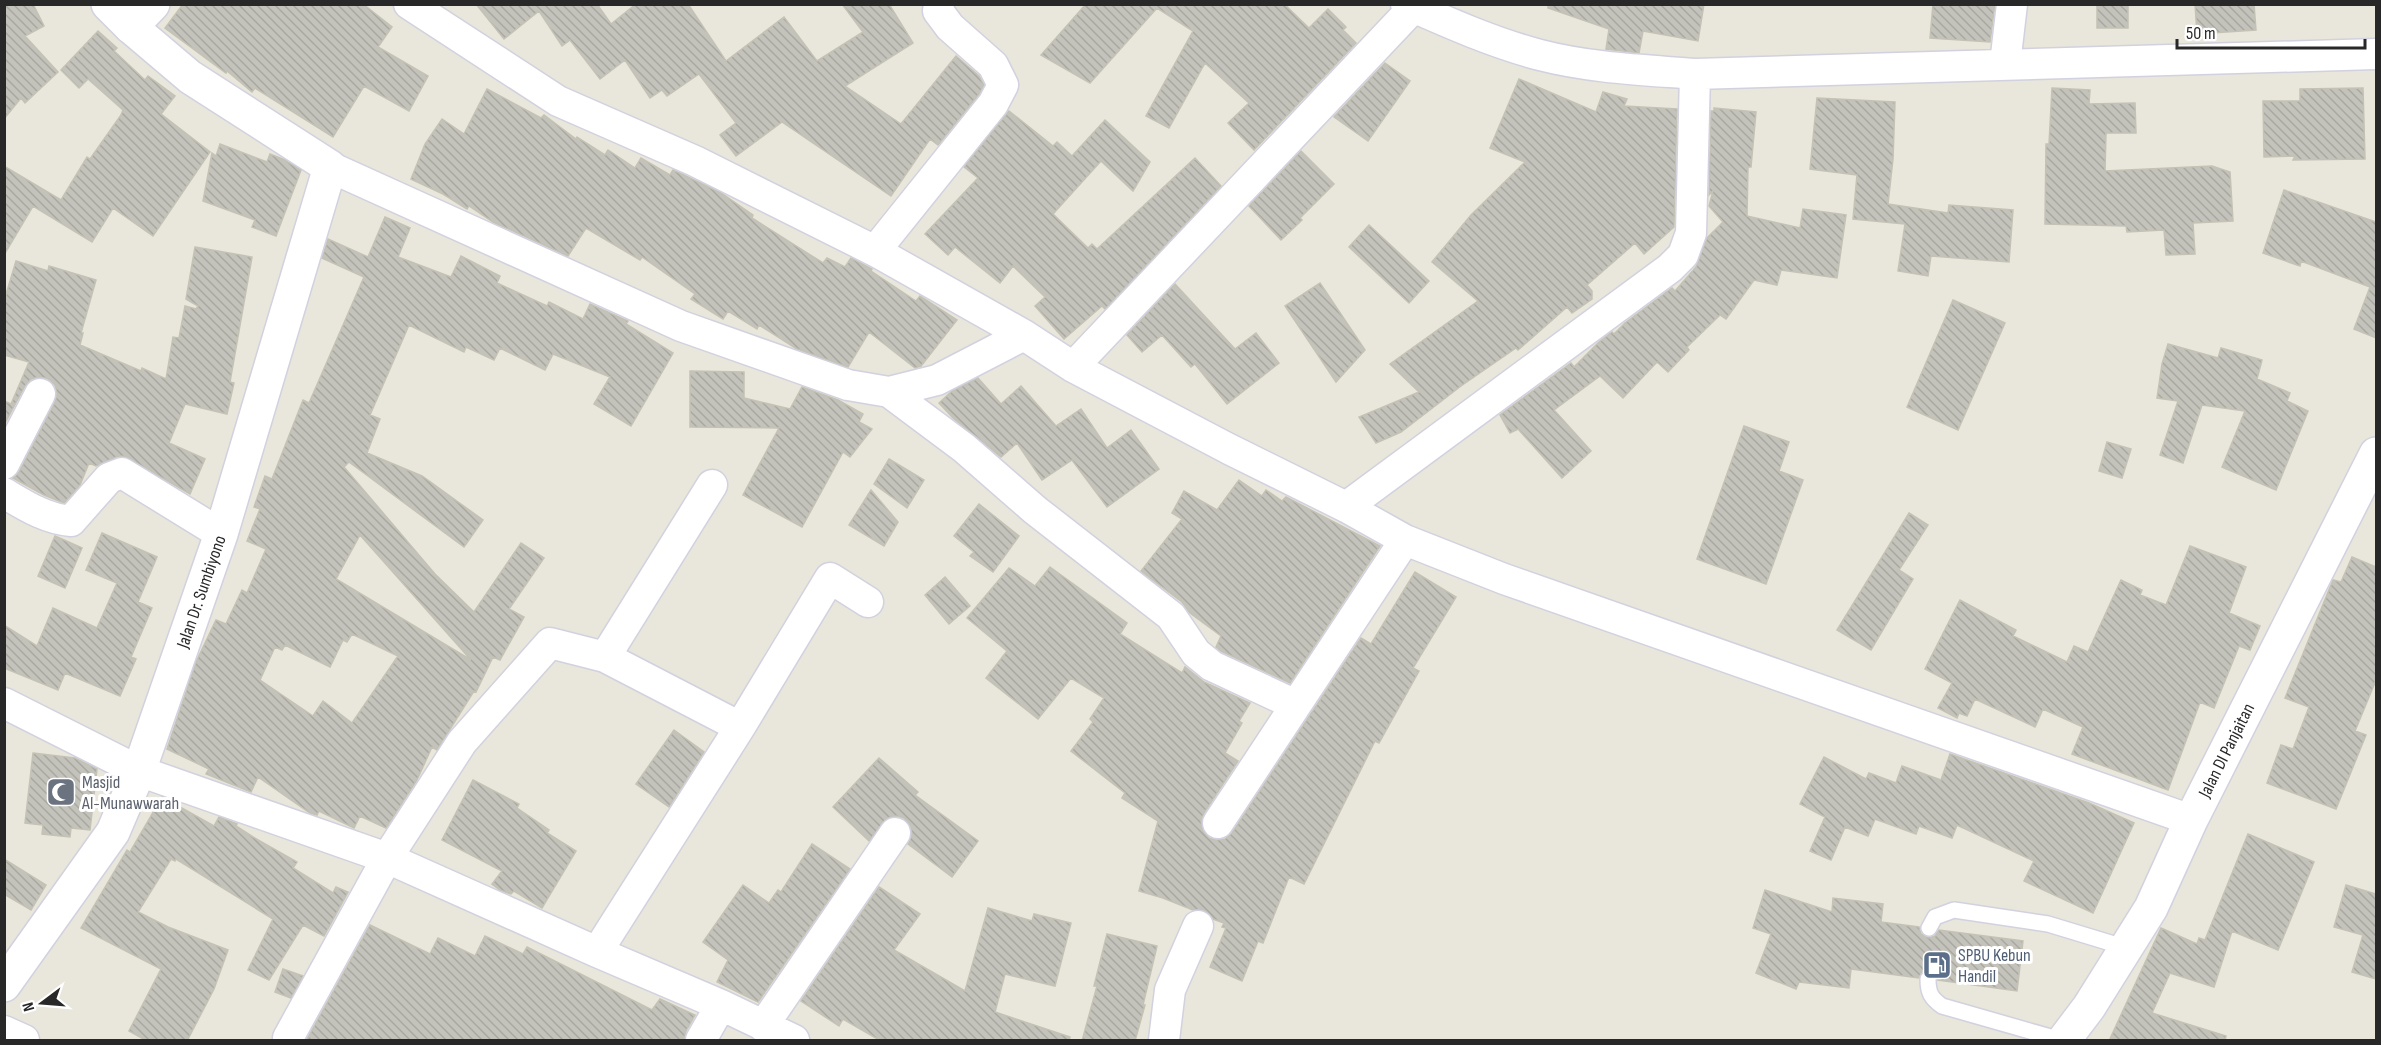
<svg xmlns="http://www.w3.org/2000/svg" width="2381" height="1045" font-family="'Sofia Sans Condensed',sans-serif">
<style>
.building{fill:url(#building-back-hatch);stroke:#c4c2b5;stroke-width:1.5;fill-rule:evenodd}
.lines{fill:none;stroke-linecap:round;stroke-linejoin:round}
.lane-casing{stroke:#d2d1df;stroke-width:18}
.street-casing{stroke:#d2d1df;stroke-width:33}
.secondary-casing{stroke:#d2d1df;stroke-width:36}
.lane{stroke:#fff;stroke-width:15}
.street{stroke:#fff;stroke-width:30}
.secondary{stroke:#fff;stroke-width:33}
.labels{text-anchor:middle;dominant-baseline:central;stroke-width:6;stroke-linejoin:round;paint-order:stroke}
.street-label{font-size:18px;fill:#282828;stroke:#fff}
.worship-label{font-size:18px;fill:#5b616d;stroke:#fff;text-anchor:start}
.service-label{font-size:18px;fill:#4e5e75;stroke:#fff;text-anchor:start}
</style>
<defs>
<pattern id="building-back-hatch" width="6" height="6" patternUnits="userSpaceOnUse" patternTransform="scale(1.5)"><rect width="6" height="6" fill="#c4c3bb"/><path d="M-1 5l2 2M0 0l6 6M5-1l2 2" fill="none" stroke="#a8a8a1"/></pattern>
</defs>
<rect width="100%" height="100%" fill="#e9e6db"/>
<path class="building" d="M4,4H33L44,26L25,36L58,72L25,103L21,98L4,119Z
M183,4H363L392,27L378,47L428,76L409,111L364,86L333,137L255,88L252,92L227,71L226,73L165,28Z
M476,4H597L611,24L636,4H688L726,61L784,17L817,61L863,32L842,4H889L913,43L845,86L901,124L956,56L979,76L984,85L979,94L938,145L930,139L891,196L782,122L736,156L720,135L736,123L699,74L667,96L662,90L650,98L625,60L600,79L570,40L562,46L539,11L504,39Z
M1086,4H1284L1309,28L1328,9L1346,27L1343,30L1356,43L1254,150L1228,123L1249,103L1205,63L1169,128L1146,116L1193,31L1157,8L1090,83L1041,55Z
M1548,4H1704L1698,41L1643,31L1639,53L1606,49L1609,29L1548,8Z
M1933,4H1995L1990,42L1930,38Z
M2097,4H2128V28H2097Z
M2195,4H2254L2256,30L2197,34Z
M98,31L117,48L114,51L145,80L148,76L175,96L161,114L210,152L153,236L113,208L92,242L33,206L4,255V166L61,200L87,157L90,159L121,115L123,110L88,79L79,88L61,70Z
M1385,63L1410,81L1368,141L1334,117Z
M1519,79L1596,112L1603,92L1627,99L1624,106L1677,109L1674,227L1644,254L1635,243L1587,285L1592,291V299L1572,313L1567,307L1518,350L1516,348L1461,386L1401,432L1376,443L1359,417L1419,392L1390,364L1478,301L1432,262L1471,215L1525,162L1490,148Z
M2052,88L2090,90L2089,104L2135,103L2136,133H2106L2105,171L2212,166L2230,172L2233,221L2193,223L2195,254L2166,255L2164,230L2127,232L2126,226L2045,224L2046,144H2049Z
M2363,88L2365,159L2293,160L2295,156L2264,157L2263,101H2300V89Z
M487,89L541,118L544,115L576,139L577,137L605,155L608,150L635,168L641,158L670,175L673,170L688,177L721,193L753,215L752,218L823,263L827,258L845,267L851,258L872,269L871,271L916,301L920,296L957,320L921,366L915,368L869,332L848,367L797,349L759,325L757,329L728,311L723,319L691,299L695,294L642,257L640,260L586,228L568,256L493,222L469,206L467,209L443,194L411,179L425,144L442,119L464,134Z
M1817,98L1895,102L1893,159L1888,204L1948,213L1949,205L2013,210L2009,262L1931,256L1928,276L1898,271L1905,224L1853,219L1857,175L1810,169Z
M1714,108L1756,112L1751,167H1748L1747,216L1800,228L1803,209L1846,215L1837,278L1781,270L1777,285L1754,280L1726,319L1720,315L1687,347L1689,350L1668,372L1657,362L1623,398L1600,376L1554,410L1591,451L1562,478L1518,429L1510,433L1500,415L1571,363L1574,367L1599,342L1612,332L1614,334L1625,323L1672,288L1675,291L1696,267L1707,238L1723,222L1709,206L1713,191L1709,195L1711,111H1714Z
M1009,111L1053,146L1057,142L1072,156L1105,120L1150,162L1133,191L1101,161L1053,214L1088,248L1092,244L1097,249L1195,158L1221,186L1105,309L1102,306L1064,339L1035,306L1045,297L1013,266L1000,283L955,247L948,255L925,234L978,178L964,167Z
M220,144L267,162L270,154L285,160L301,170L276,236L252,227L255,220L203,201L212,153L216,156Z
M1301,151L1334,184L1300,218L1302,220L1281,240L1249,206Z
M2284,190L2376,222V338L2354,329L2370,287L2301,261L2300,266L2263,253Z
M385,217L410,228L398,257L451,277L461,256L500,276L497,283L547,306L549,302L583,319L590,304L628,321L626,324L673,353L631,426L594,404L610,377L553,354L545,370L500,348L494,360L466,347L464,352L409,325L370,415L380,419L367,453L422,476L483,520L464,547L349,462L344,467L435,574L474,612L521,543L544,558L509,609L524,617L500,660L493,657L476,692L474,691L437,750L432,747L417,780L386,828L360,816L354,828L319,811L317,815L310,813L258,777L251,792L206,774L209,769L167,749L196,662L216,620L226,624L242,590L247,593L266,549L247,541L260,509L254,507L265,476L272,479L303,400L309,403L364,277L322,258L328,239L368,257ZM360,535L471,660L336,579ZM352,634L398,656L352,723L323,701L313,716L260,680L275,647L282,650L285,645L330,667L343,640L347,642Z
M1369,225L1429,281L1409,303L1349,247Z
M195,247L252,257L230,382L234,383L227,414L185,404L169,443L205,459L190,494L124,456L116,457L96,466L89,463L80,485L64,503L44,495L13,478L19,472L55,402L57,394L55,385L48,379L40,377L31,379L25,386L4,425V401L11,404L29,362L4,355V301L16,261L48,271L49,266L96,280L81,333H83L80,345L141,371L142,368L166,379L173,337L179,338L185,306L196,309L198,306L186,299Z
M1320,283L1365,350L1336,382L1285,306Z
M1175,284L1235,349L1256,333L1279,363L1227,404L1195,364L1191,367L1162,335L1142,352L1127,335Z
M1953,300L2005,323L1958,430L1907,407Z
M2168,344L2218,358L2221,348L2262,360L2257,379L2290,393L2287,401L2308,411L2276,490L2222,467L2245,411L2202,405L2183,463L2160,455L2178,401L2157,398L2162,364Z
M690,371L744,372V398L790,409L802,387L838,400L863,414L859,422L872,429L850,457L843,452L802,527L743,495L779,428L690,427Z
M978,378L1001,404L1021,386L1056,426L1081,409L1107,448L1131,430L1159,469L1107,507L1072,460L1042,480L1017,443L1001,457L953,418L939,403L952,391Z
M1744,426L1789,442L1779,471L1803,480L1766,584L1697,559Z
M2107,442L2131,449L2122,478L2099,471Z
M889,459L924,480L907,508L874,484Z
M1239,480L1262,496L1266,490L1282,501L1286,497L1380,546L1290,683L1221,651L1216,647L1221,636L1190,613L1182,602L1141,571L1182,519L1172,513L1184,491L1217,510Z
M871,490L898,522L884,546L849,525Z
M979,504L1019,536L993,572L970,556L974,552L954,536Z
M1909,513L1928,525L1899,570L1913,579L1871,650L1837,630Z
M102,533L157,557L138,602L152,608L131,657L136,659L120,696L65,673L58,690L4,668V625L37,646L53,608L97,628L117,583L86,570Z
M55,536L82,548L65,588L38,576Z
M2190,546L2246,567L2229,613L2260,626L2250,650L2239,646L2214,708L2200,702L2168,790L2072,754L2083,727L2043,709L2035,727L1975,699L1967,716L1959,713L1957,718L1938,708L1952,683L1925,669L1960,600L2016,630L2013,636L2067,662L2074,646L2088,652L2121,580L2142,590L2140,595L2166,605Z
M2352,557L2376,567V680L2355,731L2366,735L2336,809L2267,783L2281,745L2293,749L2309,707L2285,698L2333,580L2341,582Z
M1050,567L1127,623L1120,634L1182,673L1185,667L1204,682L1250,703L1239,721L1242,723L1225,753L1238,761L1204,813L1201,821L1203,831L1209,838L1216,840L1225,839L1232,833L1361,638L1371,644L1415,572L1456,597L1413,668L1419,671L1379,743L1375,741L1304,884L1289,877L1263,943L1258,941L1242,981L1210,967L1226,928L1222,927L1224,923L1213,919L1204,910H1193L1163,898L1139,891L1158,821L1122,798L1125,793L1071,751L1093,722L1090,719L1104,698L1071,678L1038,719L986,678L1007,651L967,618L1009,568L1035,586Z
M945,577L970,606L949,624L925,595Z
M674,730L704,752L669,807L636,784Z
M33,753L75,758L97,769L90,830L71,828L70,837L42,834L43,825L25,823Z
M1950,754L2089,803L2134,823L2093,913L2024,881L2034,861L1957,825L1952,838L1919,826L1916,834L1875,819L1868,836L1845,827L1831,860L1810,851L1825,817L1800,804L1824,757L1866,779L1869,773L1896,783L1902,766L1941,780Z
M879,758L918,792L915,795L978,841L952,877L908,844L912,834L910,825L904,818L896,816L887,818L869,841L833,807Z
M473,780L519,804L517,808L549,830L547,833L576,851L542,908L514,891L511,894L500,890L492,884L502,871L442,840Z
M162,797L214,826L219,817L237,824L236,826L253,837L297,862L293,868L333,893L336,887L348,892L324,936L303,925L269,980L248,970L273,919L176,859L175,861L171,859L138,912L168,927L228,950L214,989L187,1041H147L129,1031L161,969L81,928L127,850L130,852Z
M2248,834L2314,862L2278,950L2232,931L2214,987L2170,973L2152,1013L2226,1036L2225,1041H2109L2161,928L2197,944L2199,938L2205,940Z
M812,844L850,869L758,1002L717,982L728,960L703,942L743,885L769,903L778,890L781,892Z
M4,859L46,885L31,910L4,894Z
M2346,885L2376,894V979L2352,972L2363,935L2334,927Z
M879,887L920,914L894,950L965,991L988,908L1032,921L1034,914L1071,923L1055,986L1005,974L995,1012L1070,1037L1069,1041H881L843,1019L839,1026L801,1001Z
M1765,890L1832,912L1833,898L1883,904L1881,922L1919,927L1921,934L1929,938L1935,936L1939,930L2023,941L2017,991L1938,980L1936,973L1928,969L1922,971L1919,978L1851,969L1849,988L1799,982L1796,989L1756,973L1771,934L1753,928Z
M370,925L430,954L438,938L475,956L485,936L523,954L527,947L652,1010L660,999L695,1015L686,1031L684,1041H306Z
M1107,934L1157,946L1143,1005H1145L1135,1041H1082L1097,986H1094Z
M283,969L303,976L291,998L275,992Z"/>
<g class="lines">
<g class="lane-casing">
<path id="lane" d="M1929,928L1935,917L1954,910L2048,924L2127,948
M1928,979C1928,993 1931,998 1942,1006L2061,1040"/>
</g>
<g class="street-casing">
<path id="street" d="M409,4L558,101L695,161L875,251L1024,335L1073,367L1229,449L1346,507L1405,540L1504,579L2191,820
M1406,4C1449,23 1494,43 1540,55C1590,68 1644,70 1695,74L2376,54
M2005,64L2012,4
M330,167L681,326L848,385L889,392L937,380L1024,335
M875,251L993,104L1003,85L993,65L950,27L938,11L939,4
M1073,367L1413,8
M889,392L964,448L1035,510L1171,616L1196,653L1212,666L1296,705
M4,464L40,394
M4,493C26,506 46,519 71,521L109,478L122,473L221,534
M1346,507L1670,268L1683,255L1691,233L1695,74
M605,657L712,485
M4,703L139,771L387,858L597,952L721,1005L794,1040
M740,727L830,578L868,602
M1218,823L1405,540
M763,1026L895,833
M4,1031L24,1040
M288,1038L387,858L462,742L550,643L605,657L740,727L597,952
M701,1040L721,1005
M1164,1040L1170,990L1198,926"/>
</g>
<g class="secondary-casing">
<g id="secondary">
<path d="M131,27L153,4"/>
<path id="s1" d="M4,985L113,832L139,771L221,534L330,167L190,77L131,27L108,4"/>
<path id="s2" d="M2064,1040L2089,1007L2151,908L2191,820L2376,454"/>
</g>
</g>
<use href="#lane" class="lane"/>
<use href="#street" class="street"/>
<use href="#secondary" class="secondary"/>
</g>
<defs>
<g id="mosque-square" transform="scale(1.5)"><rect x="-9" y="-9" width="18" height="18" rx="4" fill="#6b7280" stroke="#fff"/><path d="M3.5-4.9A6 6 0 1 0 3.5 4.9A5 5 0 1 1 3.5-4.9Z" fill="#fff"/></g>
<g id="fuel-square" transform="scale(1.5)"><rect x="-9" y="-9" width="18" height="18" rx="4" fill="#5c6f8a" stroke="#fff"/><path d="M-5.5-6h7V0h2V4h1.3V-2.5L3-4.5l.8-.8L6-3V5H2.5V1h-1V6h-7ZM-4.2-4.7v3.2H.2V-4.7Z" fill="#fff"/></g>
</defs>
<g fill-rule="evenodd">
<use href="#mosque-square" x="61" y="792"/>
<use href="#fuel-square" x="1937" y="965"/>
</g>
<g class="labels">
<g class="street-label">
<text stroke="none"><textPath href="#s1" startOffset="444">Jalan Dr. Sumbiyono</textPath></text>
<text stroke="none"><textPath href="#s2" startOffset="333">Jalan DI Panjaitan</textPath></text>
</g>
<g class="worship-label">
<text x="82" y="782">Masjid<tspan x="82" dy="21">Al-Munawwarah</tspan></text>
</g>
<g class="service-label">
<text x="1958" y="955">SPBU Kebun<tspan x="1958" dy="21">Handil</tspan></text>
</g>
</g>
<rect width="2381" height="1045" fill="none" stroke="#282828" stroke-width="12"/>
<g transform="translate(42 1003) rotate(254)" stroke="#ffffff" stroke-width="4.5" paint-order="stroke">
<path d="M0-4.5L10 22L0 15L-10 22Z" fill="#282828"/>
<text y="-9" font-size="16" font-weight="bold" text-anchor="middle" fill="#282828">N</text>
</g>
<path d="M2177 39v9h188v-9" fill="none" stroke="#282828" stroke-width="3"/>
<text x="2186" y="39" font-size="18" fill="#282828" stroke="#ffffff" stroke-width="4.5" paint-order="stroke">50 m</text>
</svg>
